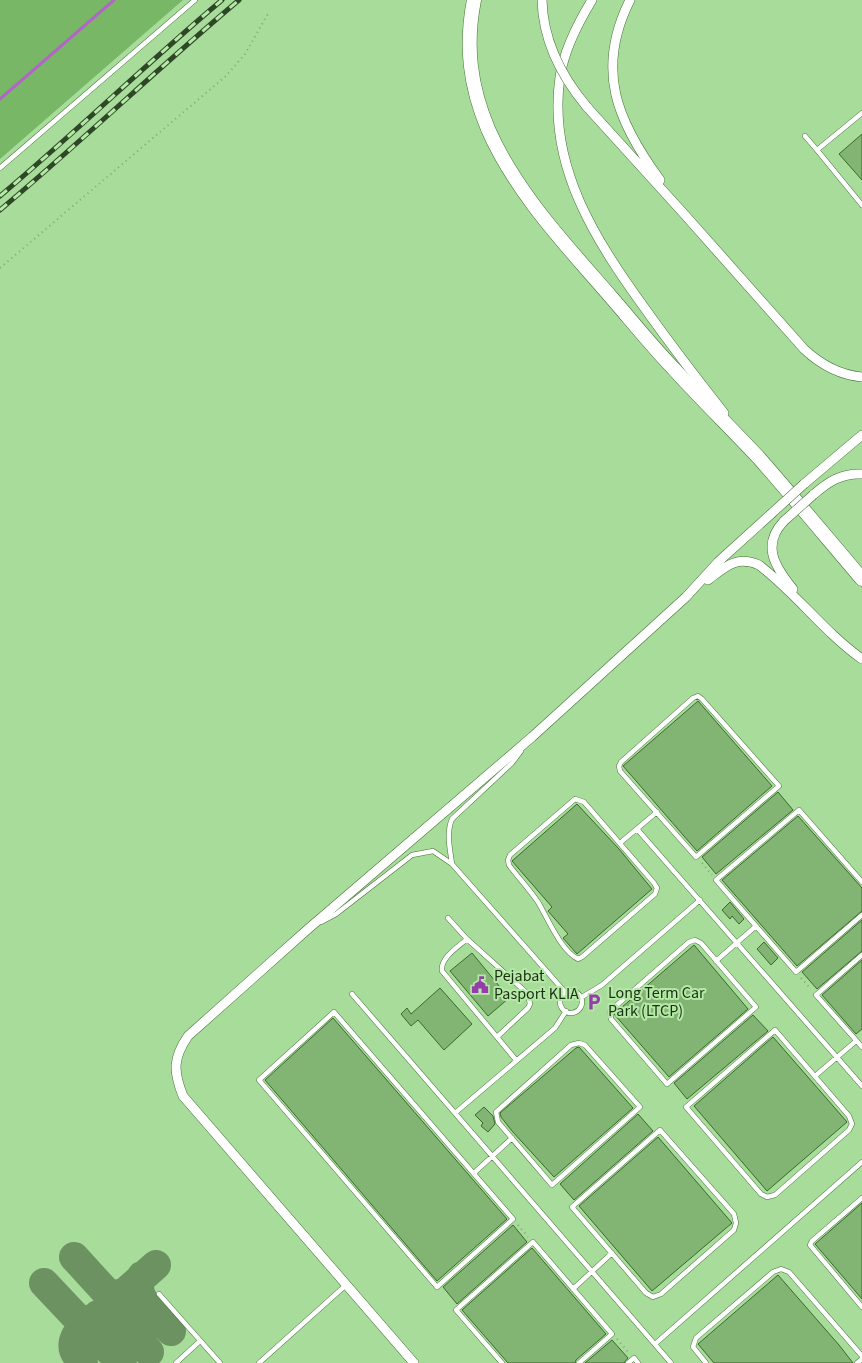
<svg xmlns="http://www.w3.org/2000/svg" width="862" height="1363" font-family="'Source Sans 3',sans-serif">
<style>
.green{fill:#77b765}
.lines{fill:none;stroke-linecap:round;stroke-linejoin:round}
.stream{stroke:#b265c6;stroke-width:3}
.taxiway{stroke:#6b9260;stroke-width:30}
.building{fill:#82b474;stroke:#3a692c}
.lane-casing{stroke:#437335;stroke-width:5.5}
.street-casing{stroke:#437335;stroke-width:10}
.primary-casing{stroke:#437335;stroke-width:15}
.path{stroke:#7da872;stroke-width:2;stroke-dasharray:1 4;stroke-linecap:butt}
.lane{stroke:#fff;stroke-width:4.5}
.street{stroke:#fff;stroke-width:9}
.primary{stroke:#fff;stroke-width:14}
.rail-casing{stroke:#2e4727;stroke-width:5}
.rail{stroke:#b5e9a6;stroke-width:3;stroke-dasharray:9;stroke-linecap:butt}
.street-bridge-casing{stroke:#437335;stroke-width:10;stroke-linecap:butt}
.street-bridge{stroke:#fff;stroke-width:9}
.labels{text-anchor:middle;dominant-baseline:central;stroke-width:4;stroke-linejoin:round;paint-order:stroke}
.poi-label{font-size:16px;fill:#1b2f15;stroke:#b5e9a6;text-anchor:start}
</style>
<rect width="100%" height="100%" fill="#a8dc9a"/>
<path class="green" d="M0,0H183L0,159Z"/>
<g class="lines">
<path class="stream" d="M0,99L114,0"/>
<path class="taxiway" d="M74,1257L107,1293L115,1295L123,1293
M142,1276C129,1296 159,1317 171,1331
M44,1283L77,1318L84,1321L93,1319
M119,1296L116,1306L117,1314L149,1352
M98,1315C87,1334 110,1350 122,1363
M83,1363C75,1354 70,1348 76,1336L156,1265"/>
</g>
<path class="building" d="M862,134V180L839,154Z
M698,701L772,786L697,851L623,766Z
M778,792L793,810L716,874L702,857Z
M577,804L619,849L652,889L577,954L563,938L568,934L548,911L552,907L512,861Z
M798,816L862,888V911L797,966L722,880Z
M730,902L744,919L739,924L732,916L730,919L722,910Z
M862,920V951L817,989L802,972Z
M764,942L778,958L771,965L757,949Z
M694,945L748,1009L669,1077L614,1014Z
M472,953L509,998L488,1016L450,971Z
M862,960V1029L856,1034L822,995Z
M440,988L472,1024L444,1050L418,1020L411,1026L401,1014L407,1008L411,1014Z
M753,1015L768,1031L687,1099L674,1083Z
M333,1018L507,1219L437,1281L265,1080Z
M773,1037L847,1122L767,1191L694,1106Z
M579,1047L633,1108L554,1177L512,1131L501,1117L500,1113L576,1048Z
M484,1107L493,1116L495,1124L488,1132L481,1126L483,1123L475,1115Z
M638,1114L653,1131L574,1200L560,1184Z
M658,1137L732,1223L652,1291L579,1206Z
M862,1203V1299L815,1244Z
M513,1225L527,1242L457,1304L443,1287Z
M532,1248L606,1334L576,1360L575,1363H508L462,1310Z
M778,1275L839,1345L853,1363H714L698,1344Z
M612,1340L628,1358L624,1363H585Z"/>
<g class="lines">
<g class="lane-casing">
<path id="lane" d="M862,113L817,150L862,205
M805,136L817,150
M0,168L195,0
M698,696L702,699L779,786L696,857L620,771L619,766L621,762L693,698Z
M575,799L584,802L654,883L657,888L655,894L582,957L578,959C561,951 547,917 538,902C529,889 518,877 509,865L508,860L510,855Z
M637,829L862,1086
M620,843L657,812
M452,864C450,849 446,833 452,819L512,763L521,751
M862,882L799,810L716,880L796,972L862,915
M448,918L467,939L528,994L530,1004L528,1008L497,1037
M321,922L336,914L412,855L433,851L452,864L565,992
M467,939C458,947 440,958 442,971L516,1060
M695,940L701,943L756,1007L667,1084L611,1019L610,1011L689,942Z
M862,955L816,995L862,1047
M716,961L756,926
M560 1002a11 11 0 1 1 22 0a11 11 0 1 1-22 0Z
M352,994L671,1363
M582,997L602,985L700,900
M334,1012L513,1219L437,1287L259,1080Z
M775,1030L849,1116L852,1124L849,1130L775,1195L767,1197L761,1194L686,1107Z
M579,1043L585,1045L640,1107L552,1185L498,1122L496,1112L571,1045Z
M815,1076L856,1041
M455,1113L555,1028L566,1011
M660,1130L734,1214L736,1223L734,1230L661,1294L653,1297L646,1293L572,1207Z
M474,1173L512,1138
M862,1198L812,1241L810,1245L862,1307
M573,1289L612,1253
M159,1294L220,1363
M655,1344L862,1162
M176,1363L200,1341
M259,1363L346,1285
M502,1363L456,1310L533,1242L612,1334L579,1363
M628,1363L634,1358L638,1363
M706,1363L693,1347L696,1338L773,1272L781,1269L789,1272L862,1356
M857,1363L862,1359"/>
</g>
<g class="street-casing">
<path id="street" d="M592,0C578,23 564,50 560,77C547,166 596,241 646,310C671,345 697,379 724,413
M630,0C595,70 617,121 660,180
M587,107L685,215L804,349C820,364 840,375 862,377
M804,484L862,435
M813,495C828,482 841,473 862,474
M784,521C761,545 775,567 793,589
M708,580C725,567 736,555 759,565C796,593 824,632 862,659
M414,1363L183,1096C173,1071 173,1058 188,1036L308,929L532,737L686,597L718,562L771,514"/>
</g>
<g class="primary-casing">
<path id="primary" d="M474,0C465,46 470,86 488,129C516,193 566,245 611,297C631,320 651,345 673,368C701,399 731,428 759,458C794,498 828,539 862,579"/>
</g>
<path class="path" d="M0,268L226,76L245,54L269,12
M702,863L712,875
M801,978L811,989
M518,1225L528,1237
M617,1339L629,1353"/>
<use href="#lane" class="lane"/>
<use href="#street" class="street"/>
<use href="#primary" class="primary"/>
<g class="rail-casing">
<path id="rail" d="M0,196C76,132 146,64 222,0
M0,210C81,142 158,68 239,0"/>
</g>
<use href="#rail" class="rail"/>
<g class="street-bridge-casing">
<path id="street-bridge" d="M542,0C543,41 561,76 587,107
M771,514L804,484
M784,521L813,495"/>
</g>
<use href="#street-bridge" class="street-bridge"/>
</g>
<defs>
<g id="civic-bare" transform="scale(1.35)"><path d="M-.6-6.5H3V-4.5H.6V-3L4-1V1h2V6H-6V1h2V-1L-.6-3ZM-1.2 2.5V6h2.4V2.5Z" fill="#953eab" stroke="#b5e9a6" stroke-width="2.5" paint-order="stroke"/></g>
<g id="parking-bare" transform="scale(1.35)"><path d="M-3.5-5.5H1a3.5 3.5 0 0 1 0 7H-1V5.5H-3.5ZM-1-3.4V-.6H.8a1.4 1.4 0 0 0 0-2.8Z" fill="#953eab" stroke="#b5e9a6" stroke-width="2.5" paint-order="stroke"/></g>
</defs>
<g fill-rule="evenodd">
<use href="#civic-bare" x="480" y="985"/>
<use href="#parking-bare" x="594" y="1002"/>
</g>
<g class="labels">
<g class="poi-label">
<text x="494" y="976">Pejabat<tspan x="494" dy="18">Pasport KLIA</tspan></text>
<text x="608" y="993">Long Term Car<tspan x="608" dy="18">Park (LTCP)</tspan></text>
</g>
</g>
</svg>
